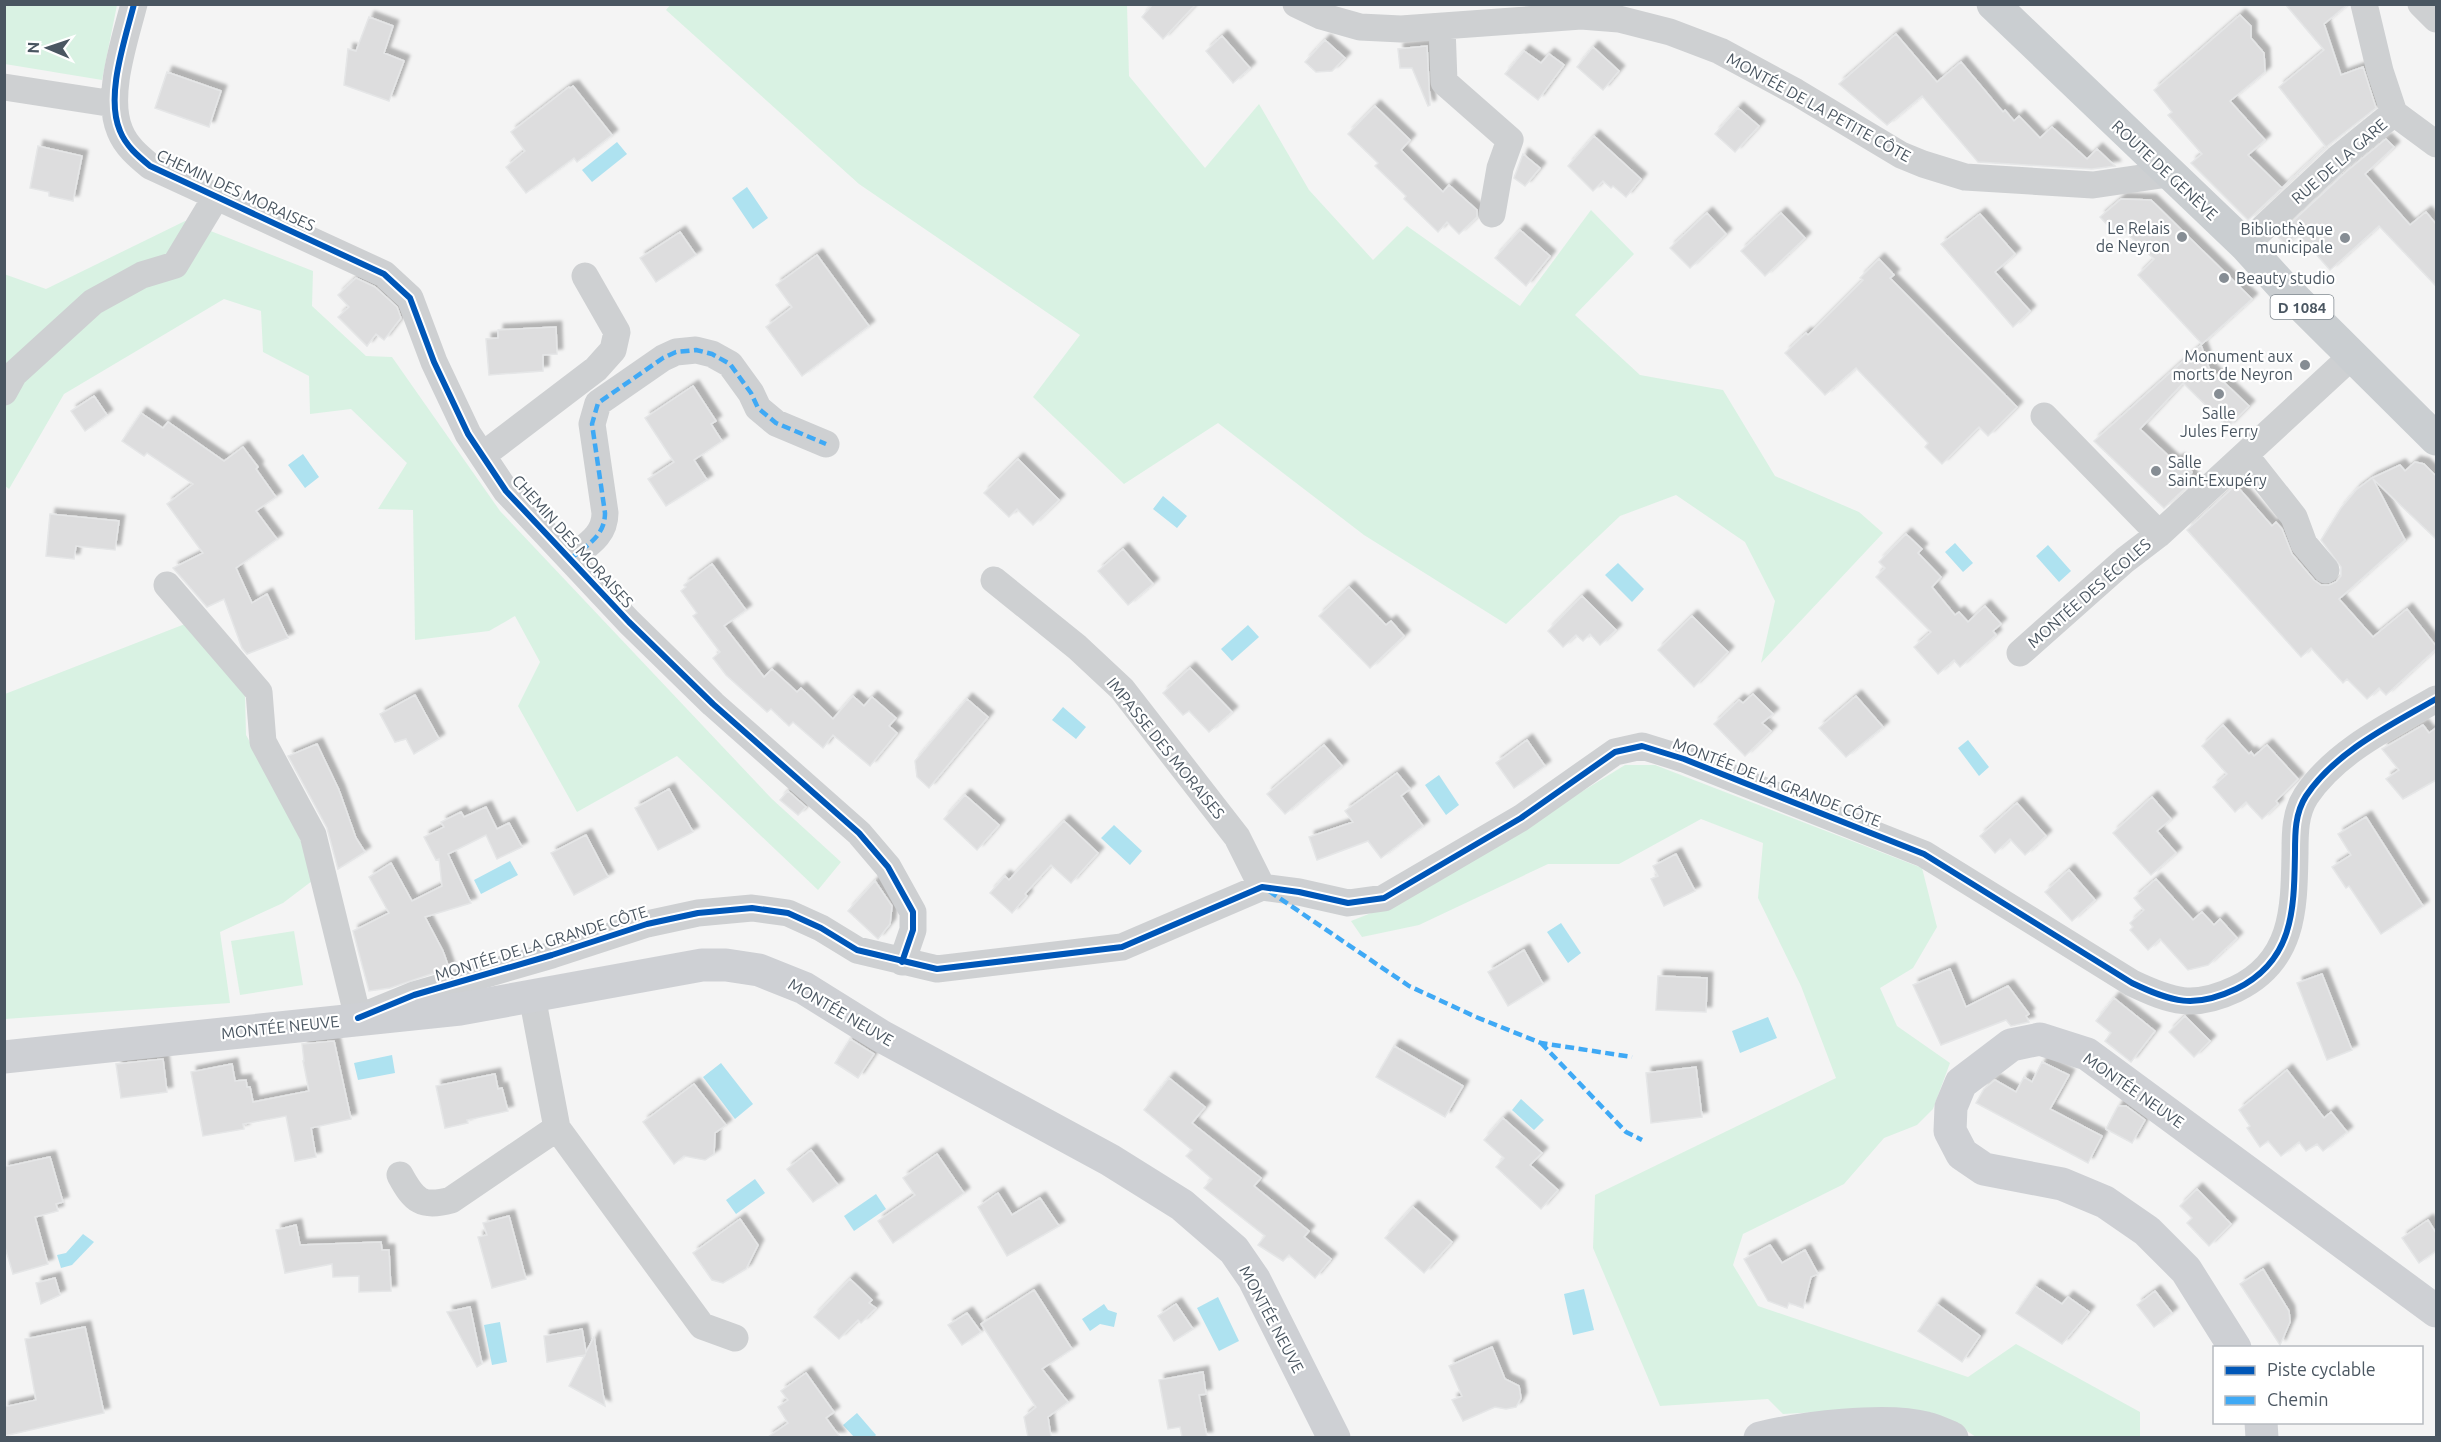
<svg xmlns="http://www.w3.org/2000/svg" width="2441" height="1442" font-family="Ubuntu,sans-serif">
<style>
.green{fill:#d9f2e3}
.water{fill:#aee2f0}
.building{fill:#ddddde;stroke:#e5e6e7;stroke-width:1.5;filter:url(#shadow)}
.lines{fill:none;stroke-linecap:round;stroke-linejoin:round}
.street{stroke:#ced0d2;stroke-width:27}
.secondary{stroke:#ced0d4;stroke-width:33}
.primary{stroke:#caced1;stroke-width:33}
.quiet{stroke:#3fa9f5;stroke-width:4.5;stroke-dasharray:9 4.5;stroke-linecap:butt}
.cycleway-casing{stroke:#fff;stroke-width:10}
.cycleway{stroke:#0057b8;stroke-width:6}
.poi-dot{fill:#868d94;stroke:#fff;stroke-width:2}
.labels{text-anchor:middle;dominant-baseline:central;stroke-width:4.5;stroke-linejoin:round;paint-order:stroke}
.shield{fill:#fff;stroke:#808990;stroke-width:1.5}
.shield-label{font-size:15px;font-weight:bold;fill:#4a5661}
.street-label{font-size:16px;fill:#4a5661;stroke:#fff}
.poi-label{font-size:16px;fill:#4a5661;stroke:#fff;text-anchor:end}
</style>
<defs>
<filter id="shadow"><feDropShadow dx="5.5" dy="-5.5" stdDeviation="1.5" flood-color="#0004"/></filter>
</defs>
<rect width="100%" height="100%" fill="#f4f4f4"/>
<path class="green" d="M671,4L1127,5L1129,76L1205,168L1259,104L1309,190L1373,260L1407,226L1520,306L1591,210L1634,254L1575,315L1640,375L1723,390L1775,476L1859,512L1883,533L1761,663L1775,601L1745,542L1676,495L1620,516L1506,624L1364,535L1218,423L1124,484L1033,397L1080,335L859,184L666,10Z
M4,5H117L102,80L5,64Z
M185,221L313,271L312,306L366,356L392,357L500,511L772,799L841,862L818,890L677,756L577,812L518,706L540,662L515,616L489,631L415,640L413,510L378,509L407,463L351,409L310,414L309,376L263,352L261,311L224,299L64,394L9,489L4,485V274L46,289Z
M185,624L245,694L246,735L297,827L312,881L283,903L220,932L230,1003L5,1019V694Z
M1625,765H1655L1922,868L1937,927L1913,968L1880,988L1897,1026L1950,1063L1933,1109L1917,1125L1884,1138L1844,1184L1743,1234L1733,1265L1758,1306L1968,1377L2016,1344L2140,1412V1437H1976L1955,1423L1889,1408L1783,1414L1768,1399L1660,1406L1593,1248L1595,1195L1836,1078L1801,986L1758,898L1763,843L1701,819L1619,864H1548L1419,925L1362,937L1351,921L1409,898Z
M294,931L303,985L240,995L231,941Z"/>
<path class="water" d="M617,142L627,154L592,182L582,170Z
M747,187L768,218L753,229L732,198Z
M303,454L319,477L305,488L288,465Z
M1163,496L1187,516L1177,528L1153,509Z
M1955,543L1973,563L1963,572L1945,552Z
M2048,545L2071,571L2059,582L2036,556Z
M1618,563L1644,589L1632,602L1605,575Z
M1248,625L1259,637L1232,661L1221,649Z
M1063,707L1086,727L1076,739L1052,720Z
M1968,740L1989,767L1979,776L1958,748Z
M1439,775L1459,805L1446,815L1425,785Z
M1114,825L1142,851L1130,865L1101,838Z
M510,861L518,875L481,894L474,880Z
M1561,923L1581,953L1568,963L1547,932Z
M1768,1017L1777,1038L1740,1053L1732,1031Z
M392,1055L395,1073L358,1080L354,1063Z
M721,1063L753,1104L735,1119L703,1077Z
M1521,1099L1544,1120L1534,1130L1512,1110Z
M755,1179L765,1193L736,1214L726,1200Z
M876,1194L886,1209L854,1231L844,1216Z
M83,1234L94,1242L72,1265L61,1268L57,1255L66,1253Z
M1584,1289L1594,1330L1573,1335L1564,1294Z
M1218,1297L1239,1341L1219,1351L1197,1308Z
M1104,1304L1108,1310L1117,1313L1114,1327L1100,1324L1090,1331L1082,1319Z
M500,1322L507,1362L492,1365L484,1325Z
M857,1413L876,1435L874,1437H854L843,1425Z"/>
<path class="building" d="M1153,4H1196L1163,39L1142,17Z
M2285,4H2348L2324,24L2341,75L2363,67L2376,108L2326,147L2248,220L2191,163L2202,154L2168,115L2172,112L2154,90L2240,15L2251,26V38L2264,53L2265,72L2230,101L2265,140L2248,155L2282,188L2326,147L2279,87L2324,50Z
M369,17L393,26L384,53L404,61L389,101L344,85L348,49L356,51Z
M1896,34L1937,82L1961,62L2003,112L2005,110L2014,121L2019,116L2040,138L2052,127L2087,159L2097,149L2115,166L2092,169L1978,162L1922,96L1887,125L1839,84Z
M1222,36L1250,68L1233,83L1206,51Z
M1325,40L1345,58L1332,71L1316,72L1305,62Z
M1427,46L1430,105L1428,106L1412,68H1400L1398,49Z
M1593,47L1619,71L1603,90L1577,67Z
M1524,51L1541,63L1549,54L1564,65L1538,100L1505,74Z
M167,72L221,91L209,127L155,108Z
M573,86L612,135L577,162L574,158L526,193L506,167L525,151L511,132L569,87L570,88Z
M1375,106L1410,140L1401,150L1443,192L1449,185L1477,210V217L1459,234L1447,222L1438,232L1404,199L1406,196L1375,166L1378,163L1348,134Z
M1738,108L1759,126L1735,152L1715,134Z
M1594,136L1641,179L1626,197L1613,186L1611,188L1603,181L1593,191L1568,166Z
M2386,139L2394,147L2365,174L2410,225L2426,212L2436,224V286L2379,226L2330,270L2298,234L2286,245L2277,236L2347,171Z
M38,146L82,156L73,201L49,196V192L30,188Z
M1523,154L1540,168L1525,186L1514,178Z
M2121,199L2151,200L2252,299L2202,344L2138,275L2154,259L2121,228L2115,233L2100,217Z
M1707,213L1726,234L1690,268L1670,248Z
M1781,213L1805,238L1765,276L1741,251Z
M1980,214L2015,254L1995,272L2030,311L2013,327L1941,244Z
M1520,230L1550,256L1526,286L1495,258Z
M680,232L696,255L656,282L640,258Z
M817,255L869,326L802,376L766,327L792,307L776,285Z
M1879,259L1894,275L1890,278L2017,407L1988,436L1979,427L1942,464L1925,447L1928,443L1856,368L1825,395L1785,353L1806,333L1808,335L1863,280L1860,278Z
M356,278L375,287L397,307L401,318L384,340L376,334L367,346L338,317L349,307L338,295Z
M556,327L557,354L543,355V371L489,375L486,339L498,338V330Z
M2201,345L2209,368L2249,406L2228,427L2183,383L2140,429L2175,462L2179,459L2192,472L2190,475L2194,480L2164,508L2094,441Z
M693,386L716,421L711,424L722,441L694,460L707,480L666,506L648,479L674,462L645,418Z
M94,396L107,415L85,431L71,411Z
M141,413L163,428L168,422L224,461L243,447L258,467L256,469L276,497L256,511L277,539L236,568L252,603L267,594L288,638L247,654L242,648L224,599L207,607L173,568L203,553L167,504L193,484L147,453L144,456L122,441Z
M1018,459L1059,500L1033,525L1017,509L1009,517L984,493Z
M2415,462L2424,464L2436,476V539L2373,479L2405,540L2339,599L2373,637L2407,609L2436,646V649L2386,695L2379,688L2367,699L2347,679L2343,683L2311,648L2301,657L2187,530L2236,485L2272,526L2276,522L2282,529L2292,554L2314,580L2321,585H2329L2336,582L2341,576V567L2321,540L2341,508L2356,490L2372,478L2400,465L2405,471Z
M50,514L119,521L115,550L76,546L74,559L46,556Z
M1906,534L1922,549L1918,553L1941,577L1932,587L1955,615L1959,612L1968,622L1985,606L2001,624L1993,631L1996,635L1960,667L1954,660L1938,674L1914,647L1931,632L1876,577L1885,568L1879,562Z
M1123,549L1153,584L1128,605L1098,571Z
M712,564L746,610L724,626L764,677L772,669L797,692L801,688L833,719L853,696L864,706L872,697L896,718L889,726L897,733L870,766L833,735L823,748L793,722L789,726L771,709L767,712L726,675L713,658L720,652L693,616L697,613L681,591L686,587L684,585Z
M1349,587L1386,625L1391,621L1404,636L1370,668L1319,616Z
M1582,596L1616,630L1600,645L1590,634L1583,641L1576,635L1563,647L1548,631Z
M1692,616L1728,652L1694,687L1658,650Z
M1190,668L1232,712L1209,732L1189,711L1183,715L1163,693Z
M1753,694L1773,714L1762,723L1771,731L1745,756L1714,724L1739,700L1743,703Z
M415,695L439,739L414,754L406,739L395,742L380,714Z
M1856,696L1883,727L1846,757L1819,728Z
M967,699L988,717L929,788L917,777L915,761Z
M2223,725L2249,754L2251,752L2254,756L2267,745L2298,779L2276,801L2278,804L2262,819L2246,802L2235,812L2213,787L2227,774L2202,746Z
M2423,725L2429,733L2436,728V780L2403,799L2386,779L2399,770L2382,749Z
M1527,740L1545,766L1514,788L1496,763Z
M317,744L339,790L356,838L365,852L338,869L327,828L288,756Z
M1324,745L1342,766L1285,814L1267,794Z
M1397,773L1410,789L1401,796L1423,826L1381,858L1368,841L1317,860L1309,837L1353,822L1345,811Z
M669,789L693,832L658,850L635,808Z
M788,791L806,807L798,815L780,800Z
M965,795L999,825L977,850L944,819Z
M2152,797L2171,819L2157,831L2176,853L2151,875L2113,833Z
M2017,803L2046,836L2025,855L2010,839L1995,853L1980,836Z
M486,807L497,829L509,823L522,847L497,859L486,835L448,854L471,903L425,917L443,951L449,968L390,988L369,991L353,931L389,913L369,877L391,863L412,901L442,886L439,859L436,860L424,837L444,827L441,822L461,812L464,817Z
M2366,817L2423,906L2381,934L2349,886L2346,888L2332,867L2351,855L2338,834Z
M1064,821L1098,853L1071,883L1051,865L1025,894L1027,896L1012,913L990,893L1005,876L1009,880Z
M586,835L608,877L574,895L551,853Z
M1676,854L1695,891L1664,906L1651,879L1658,876L1653,866Z
M2069,870L2095,900L2072,921L2045,892Z
M2156,879L2193,920L2202,912L2214,925L2220,919L2237,938L2208,965L2188,970L2160,939L2148,950L2130,930L2133,927L2130,923L2144,910L2134,898Z
M875,881L892,906L890,924L878,939L848,911Z
M1524,950L1543,984L1508,1006L1488,972Z
M1950,969L1966,1007L2008,986L2029,1014L2026,1016L2029,1022L2011,1026L2006,1020L1941,1045L1913,985Z
M2322,974L2352,1050L2327,1060L2297,983Z
M1658,976L1707,978L1706,1012L1656,1010Z
M2114,998L2155,1031L2131,1062L2105,1041L2111,1033L2096,1021Z
M2185,1016L2210,1041L2194,1057L2169,1032Z
M850,1039L874,1054L858,1078L835,1063Z
M334,1041L351,1119L311,1128L316,1157L295,1161L286,1116L243,1124L244,1129L203,1136L191,1072L232,1064L235,1081L246,1080L247,1087H250L253,1102L309,1091L303,1061H304L302,1044Z
M1394,1046L1463,1086L1445,1117L1376,1077Z
M163,1059L167,1092L121,1098L116,1064Z
M2042,1062L2069,1075L2050,1109L2102,1136L2088,1163L1976,1103L1984,1089L1995,1080L2016,1092L2024,1077L2032,1082Z
M1696,1067L1702,1117L1651,1123L1646,1073Z
M2287,1070L2324,1118L2331,1112L2347,1132L2323,1151L2317,1144L2306,1151L2299,1142L2281,1156L2268,1141L2260,1147L2247,1128L2250,1126L2239,1110Z
M495,1074L498,1089L502,1088L508,1111L467,1120L468,1123L445,1128L436,1086Z
M1169,1078L1205,1107L1192,1123L1261,1178L1254,1186L1309,1231L1304,1237L1331,1259L1315,1278L1289,1255L1283,1261L1258,1245L1265,1236L1204,1188L1212,1179L1186,1156L1192,1150L1144,1110Z
M694,1084L726,1125L715,1133L714,1154L705,1160L684,1156L674,1164L643,1122Z
M2118,1106H2126L2145,1120L2132,1143L2106,1129Z
M1503,1118L1542,1153L1530,1165L1558,1190L1541,1209L1496,1167L1504,1158L1484,1140Z
M811,1150L838,1185L813,1202L787,1169Z
M937,1154L964,1193L893,1243L878,1221L915,1195L903,1178Z
M50,1157L63,1202L56,1204L58,1211L35,1217L48,1264L13,1274L4,1244V1167Z
M2197,1189L2231,1224L2209,1246L2187,1223L2192,1218L2180,1206Z
M998,1193L1012,1215L1040,1198L1059,1226L1007,1256L978,1207Z
M1413,1207L1452,1242L1424,1273L1385,1238Z
M509,1216L526,1279L492,1288L478,1237L487,1235L483,1223Z
M740,1219L758,1245L746,1269L723,1283L712,1280L693,1253Z
M2428,1220L2436,1233V1251L2419,1263L2402,1238Z
M296,1225L300,1245L381,1242L382,1250H389L391,1291L359,1292V1276L333,1277L332,1264L285,1273L276,1230Z
M1770,1245L1782,1263L1805,1250L1818,1274L1811,1277L1803,1308L1789,1303L1787,1308L1768,1301L1744,1259Z
M2263,1269L2289,1311L2290,1322L2280,1345L2240,1284Z
M55,1278L60,1295L41,1304L36,1283Z
M850,1279L872,1300L869,1303L876,1308L861,1323L858,1320L839,1339L814,1317Z
M2035,1286L2062,1304L2068,1297L2089,1312L2062,1344L2016,1313Z
M1034,1290L1072,1349L1042,1369L1068,1402L1048,1417L1051,1437H1028L1024,1417L1036,1407L981,1324Z
M2155,1291L2172,1313L2154,1327L2137,1305Z
M1176,1304L1193,1329L1174,1341L1158,1316Z
M1937,1304L1980,1336L1962,1362L1918,1331Z
M470,1307L482,1364L477,1367L447,1312Z
M967,1313L981,1332L962,1345L948,1325Z
M85,1327L104,1413L4,1436V1407L36,1400L25,1339Z
M582,1329L586,1352L594,1337L605,1406L569,1386L585,1355L547,1362L544,1336Z
M1492,1347L1505,1379L1519,1386L1521,1398L1516,1407L1506,1409L1495,1407L1463,1421L1452,1400L1462,1396L1449,1366Z
M1203,1372L1206,1394L1199,1395L1207,1437H1182L1180,1427L1168,1429L1159,1380Z
M806,1373L834,1412L826,1418L840,1437H768L788,1423L778,1407L788,1400L781,1391Z"/>
<g class="lines">
<path class="street" d="M134,4C125,40 105,96 120,131C126,146 138,156 150,166L384,274L410,298L434,362L468,434L506,491L629,622L713,704L859,833L888,867L913,912V930L902,962
M1296,4L1321,16L1360,27L1401,29L1581,16L1619,19L1670,32L1720,51L1796,92L1901,155L1923,164L1965,177L2093,185L2168,174
M2364,4L2380,71L2394,113
M2421,4L2436,19
M1442,26L1444,82L1510,140L1500,168L1492,214
M4,87L114,104
M2245,245L2337,159L2394,113L2436,144
M4,392L14,374L93,302L142,275L175,265L216,197
M2044,416L2159,534
M483,455L596,369L613,350L617,332L585,276
M2245,455L2294,517L2304,544L2326,570
M570,559C587,545 605,536 605,513L592,424L598,403L663,358L676,352L696,350L712,354L730,364L751,393L758,408L776,423L826,444
M994,580L1077,647L1122,689L1237,837L1262,887
M167,585L259,692L263,742L313,835L358,1018L414,995L552,955L647,924L698,913L752,908L788,913L821,928L857,950L937,969L1122,947L1262,887L1299,892L1348,903L1384,898L1521,818L1615,752L1642,746L1684,759L1924,854L2132,983C2172,1002 2194,1009 2236,989C2294,961 2294,909 2295,853C2295,833 2295,813 2306,796C2336,751 2391,725 2436,699
M2020,653L2125,560L2159,534L2352,356
M532,996L557,1128L702,1326L735,1338
M400,1175C414,1201 422,1208 451,1200L557,1128"/>
<path class="secondary" d="M4,1057L460,1009L702,965H726L759,970L804,988L881,1036L1110,1160L1182,1205L1234,1250L1254,1279L1334,1438
M2235,1348L2186,1270L2147,1231L2105,1202L2062,1184L1984,1169L1962,1154L1950,1131L1951,1107L1961,1083L2011,1045L2040,1039L2087,1054L2436,1311
M2261,1422L2262,1438
M1760,1438C1801,1428 1886,1417 1926,1428C1935,1430 1943,1434 1952,1438"/>
<path class="primary" d="M1993,4L2245,245L2285,289L2436,439"/>
<path class="quiet" d="M570,559C587,545 605,536 605,513L592,424L598,403L663,358L676,352L696,350L712,354L730,364L751,393L758,408L776,423L826,444
M1269,891L1409,986L1476,1017L1541,1043L1632,1057
M1541,1043L1626,1132L1642,1140"/>
<g class="cycleway-casing">
<path id="cycleway" d="M134,4C125,40 105,96 120,131C126,146 138,156 150,166L384,274L410,298L434,362L468,434L506,491L629,622L713,704L859,833L888,867L913,912V930L902,962
M358,1018L414,995L552,955L647,924L698,913L752,908L788,913L821,928L857,950L937,969L1122,947L1262,887L1299,892L1348,903L1384,898L1521,818L1615,752L1642,746L1684,759L1924,854L2132,983C2172,1002 2194,1009 2236,989C2294,961 2294,909 2295,853C2295,833 2295,813 2306,796C2336,751 2391,725 2436,699"/>
</g>
<use href="#cycleway" class="cycleway"/>
</g>
<g class="poi-dot">
<circle cx="2182" cy="237" r="6"/>
<circle cx="2345" cy="238" r="6"/>
<circle cx="2224" cy="278" r="6"/>
<circle cx="2305" cy="365" r="6"/>
<circle cx="2219" cy="394" r="6"/>
<circle cx="2156" cy="471" r="6"/>
</g>
<g class="labels">
<rect class="shield" x="2270.5" y="295" width="63" height="24" rx="4.5"/>
<g class="shield-label">
<text x="2302" y="307">D 1084</text>
</g>
<g class="street-label">
<text transform="translate(1819 107) rotate(29)">MONTÉE DE LA PETITE CÔTE</text>
<text transform="translate(2339 161) rotate(-41)">RUE DE LA GARE</text>
<text transform="translate(2165 170) rotate(43)">ROUTE DE GENÈVE</text>
<text transform="translate(236 190) rotate(25)">CHEMIN DES MORAISES</text>
<text transform="translate(573 541) rotate(48)">CHEMIN DES MORAISES</text>
<text transform="translate(2089 593) rotate(-41)">MONTÉE DES ÉCOLES</text>
<text transform="translate(1166 748) rotate(51)">IMPASSE DES MORAISES</text>
<text transform="translate(1777 782) rotate(21)">MONTÉE DE LA GRANDE CÔTE</text>
<text transform="translate(541 943) rotate(-17)">MONTÉE DE LA GRANDE CÔTE</text>
<text transform="translate(841 1012) rotate(30)">MONTÉE NEUVE</text>
<text transform="translate(280 1027) rotate(-6)">MONTÉE NEUVE</text>
<text transform="translate(2134 1090) rotate(35)">MONTÉE NEUVE</text>
<text transform="translate(1272 1319) rotate(62)">MONTÉE NEUVE</text>
</g>
<g class="poi-label">
<text x="2170" y="228">Le Relais<tspan x="2170" dy="18">de Neyron</tspan></text>
<text x="2333" y="229">Bibliothèque<tspan x="2333" dy="18">municipale</tspan></text>
<text x="2236" y="278" text-anchor="start">Beauty studio</text>
<text x="2293" y="356">Monument aux<tspan x="2293" dy="18">morts de Neyron</tspan></text>
<text x="2219" y="413" text-anchor="middle">Salle<tspan x="2219" dy="18">Jules Ferry</tspan></text>
<text x="2168" y="462" text-anchor="start">Salle<tspan x="2168" dy="18">Saint-Exupéry</tspan></text>
</g>
</g>
<rect width="2441" height="1442" fill="none" stroke="#4a5661" stroke-width="12"/>
<rect x="2213" y="1346" width="210" height="78" fill="#ffffff" stroke="#b7bbc0" stroke-width="1.5"/>
<rect x="2225" y="1366" width="30" height="9" fill="#0057b8" stroke="#b7bbc0" stroke-width="1.5"/>
<text x="2267" y="1376" font-size="18" fill="#4a5661">Piste cyclable</text>
<rect x="2225" y="1396" width="30" height="9" fill="#3fa9f5" stroke="#b7bbc0" stroke-width="1.5"/>
<text x="2267" y="1406" font-size="18" fill="#4a5661">Chemin</text>
<g transform="translate(48 48) rotate(272)" stroke="#ffffff" stroke-width="4.5" paint-order="stroke">
<path d="M0-4.5L10 22L0 15L-10 22Z" fill="#4a5661"/>
<text y="-9" font-size="16" font-weight="bold" text-anchor="middle" fill="#4a5661">N</text>
</g>
</svg>
